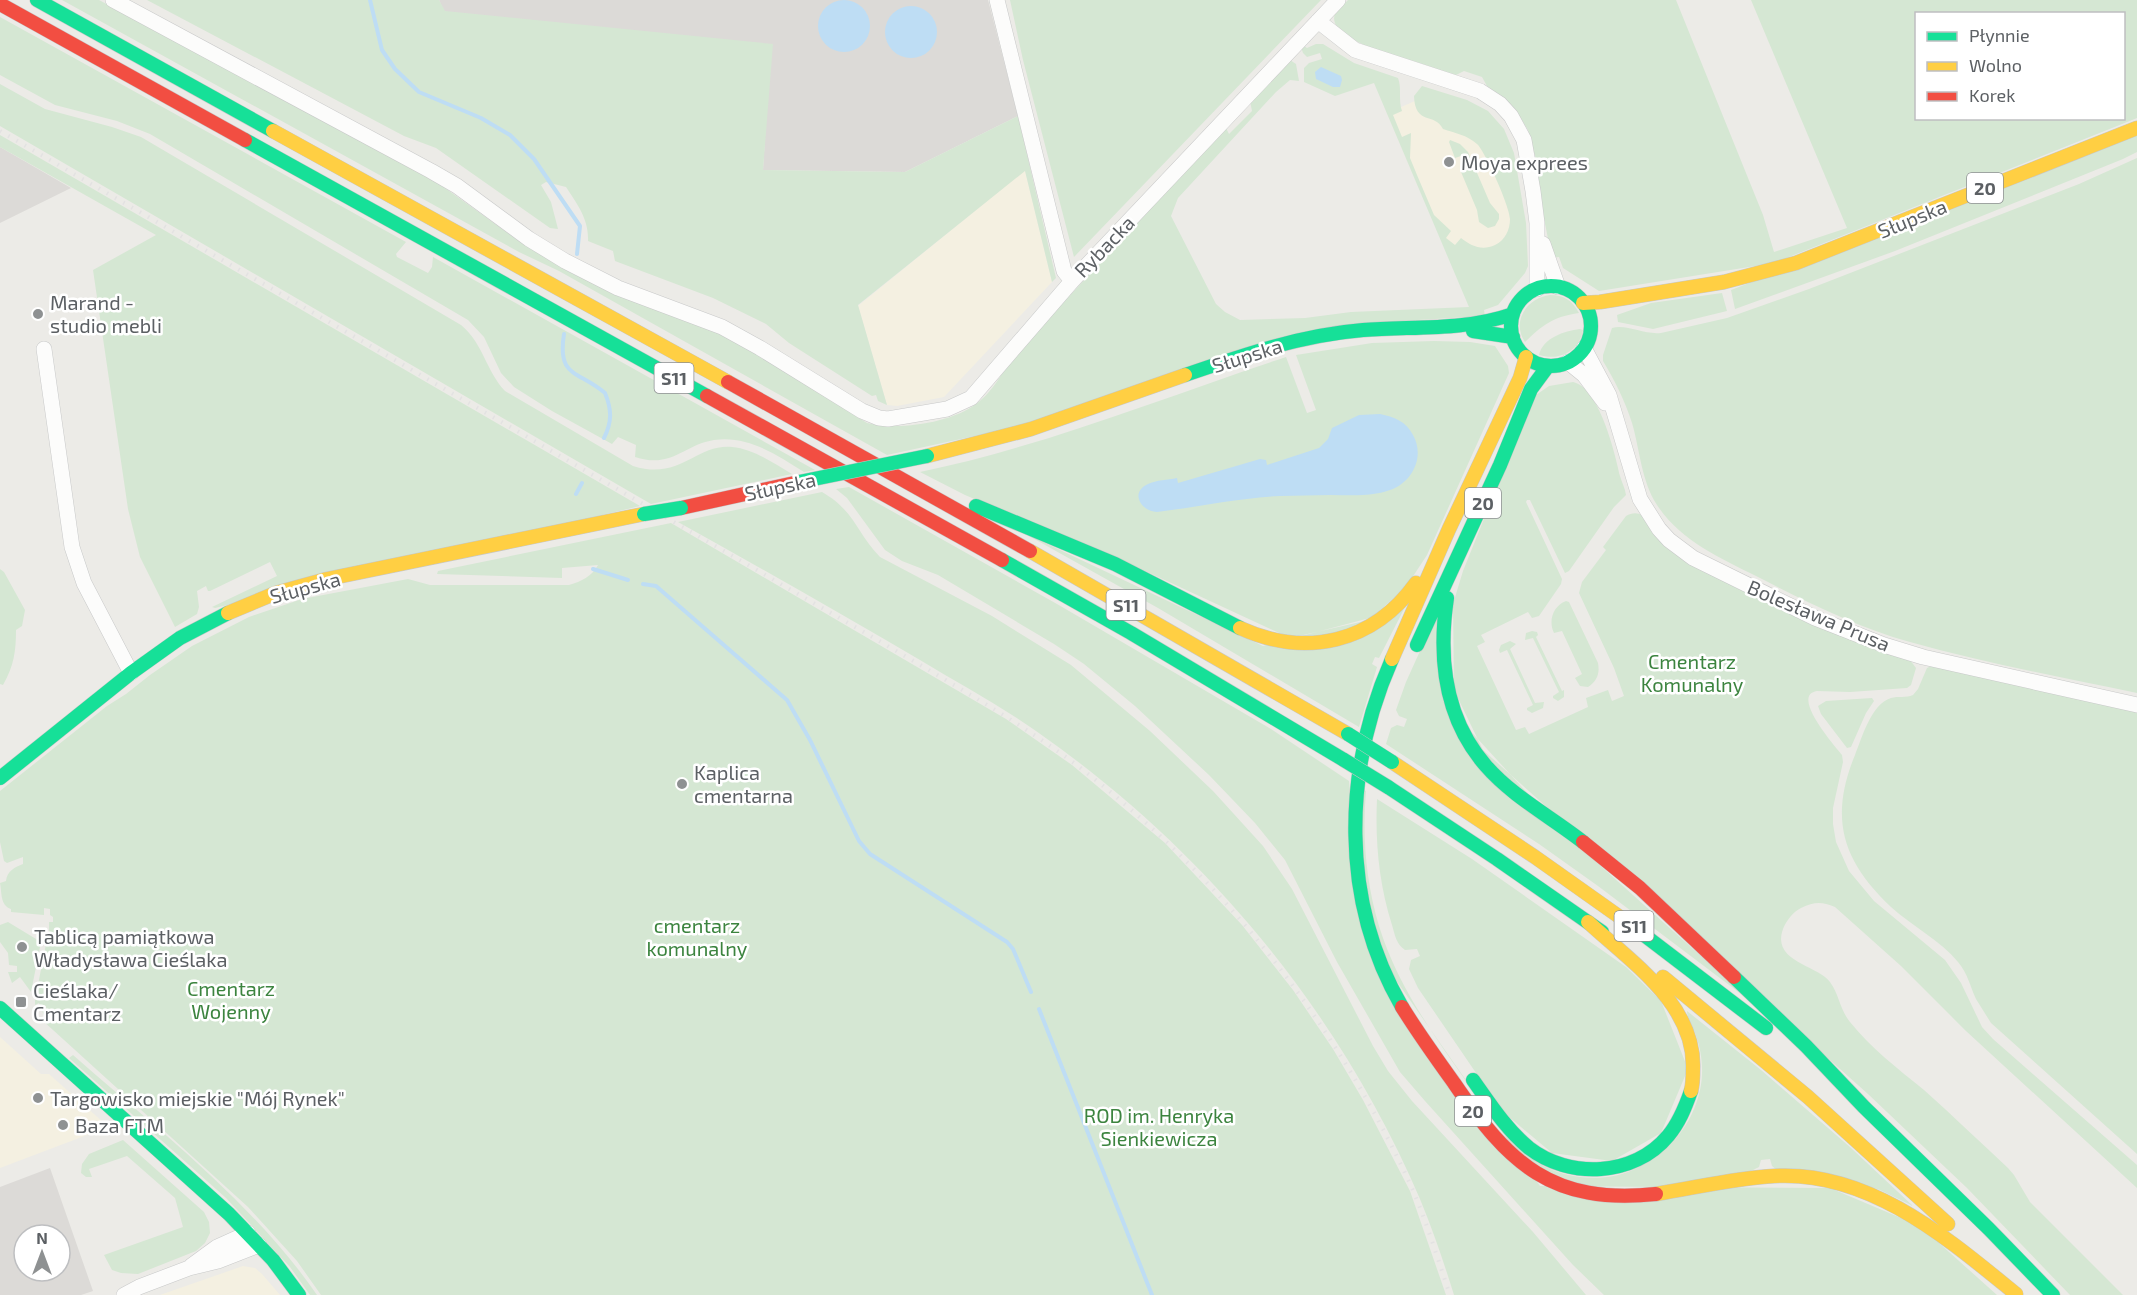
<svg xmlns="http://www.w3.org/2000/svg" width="2137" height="1295" font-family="'Exo 2',sans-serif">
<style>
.commercial{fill:#f4f0e1}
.industrial{fill:#dcdad7;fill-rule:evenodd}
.green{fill:#d5e7d3;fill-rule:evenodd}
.water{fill:#beddf4}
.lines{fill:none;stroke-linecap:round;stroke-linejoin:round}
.stream{stroke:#beddf4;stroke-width:4}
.street-casing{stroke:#c8c9c9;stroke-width:16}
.fast-casing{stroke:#c7c7c7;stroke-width:15}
.slow-casing{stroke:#c7c7c7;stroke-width:15}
.jam-casing{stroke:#c7c7c7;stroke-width:15}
.street{stroke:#fcfcfb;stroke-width:15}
.fast{stroke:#16e098;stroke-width:14}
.slow{stroke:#ffcf43;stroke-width:14}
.jam{stroke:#f24e42;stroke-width:14}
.rail{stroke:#e3e2e2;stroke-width:4;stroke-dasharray:1.5 8;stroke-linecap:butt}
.fast-bridge-casing{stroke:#c7c7c7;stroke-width:15;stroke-linecap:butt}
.fast-bridge{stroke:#16e098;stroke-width:14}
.poi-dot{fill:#8e9192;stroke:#fff;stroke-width:2}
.labels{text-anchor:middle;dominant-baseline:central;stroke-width:5;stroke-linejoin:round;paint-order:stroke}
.shield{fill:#fff;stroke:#8d9092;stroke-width:1.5}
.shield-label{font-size:18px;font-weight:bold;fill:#5c6064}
.poi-label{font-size:20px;fill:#5c6064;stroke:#fff;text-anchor:start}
.street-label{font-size:20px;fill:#5c6064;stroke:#fff}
.park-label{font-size:20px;fill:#3c843f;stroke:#fff}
</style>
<rect width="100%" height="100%" fill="#ecebe7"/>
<path class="commercial" d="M1422,98L1469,112L1512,212L1514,242L1470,307L1387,113Z
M1025,170L1052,282L944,397L897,406L887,405L858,306Z
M0,1037L41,1074H49L103,1122V1129L0,1168Z
M243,1266L255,1268L262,1274L280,1295H160Z"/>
<path class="industrial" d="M439,0H988L1018,116L905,172L763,170L766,120L444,11Z
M0,147L71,188L0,223Z
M50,1168L93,1291L81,1295H0V1187ZM24,1235H60V1271H24Z"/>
<path class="green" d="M62,0H99L438,183L519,241L543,256L718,333L755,353L867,423C897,431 951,423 976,404C996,390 1005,365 1021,347C1090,275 1157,201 1226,128L1229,134L1252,111L1250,101L1290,60L1296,64L1299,81L1290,80L1276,92L1178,198L1171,216L1216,304L1225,312L1240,320L1305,318L1351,312L1469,307L1374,83L1335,96L1304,82V68L1309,63L1322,59L1320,53L1307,57L1303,53L1301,47L1303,45L1307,48L1316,44H1323L1354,63L1398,78C1402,88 1398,100 1402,111L1393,115L1402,137L1411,133L1410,158L1417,175L1434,215L1451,231L1446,238L1455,245L1461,238C1471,246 1482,251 1495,245C1505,240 1510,230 1510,219C1510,207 1485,151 1477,144C1467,135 1455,133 1443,129C1435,112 1415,126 1414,96L1422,86L1467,100L1488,111L1504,129L1514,153L1526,223L1528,266L1525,273L1498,305L1484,310L1485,316L1384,322L998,431L887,455L559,271L519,252Z
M147,0H439L445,11L773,44L763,170L905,172L1018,116L1056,278L1052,282L1025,171L858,305L887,405L878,401L876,395L872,396L789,343L766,324L713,298L615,261L613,251L588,241C589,219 577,204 566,187L546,182L541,185L551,202L558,229L550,228L436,148L404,136Z
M1010,0H1321L1074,257L1023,60Z
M1348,0H1676L1763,215L1774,252L1847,228L1751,0H2137V118L1774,263L1599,291L1563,268L1559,257L1552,258L1542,209L1537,163L1528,130L1517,112L1504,98L1487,86L1482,77L1464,71L1456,75L1364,45C1354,40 1329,29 1335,14C1336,9 1345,4 1348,0ZM1916,14H2124V118H1916Z
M0,17L406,242L396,254L397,257L428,273L432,267L433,257L815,470L804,472C777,455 748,435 714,440C683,445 672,469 635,457L636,445L618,437L612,444L552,411L514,387L501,373L484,337L468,320L150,134L117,121L55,105L0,75Z
M0,84L45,109L112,127L141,137L461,325C483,343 486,371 505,391L633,466C681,481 695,444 732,447C754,449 773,463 792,474L651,504L0,126Z
M2137,134V152L2123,159L1895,251L1735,309L1731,290Z
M0,135L640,506L215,608L212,607L277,576L270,562L210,591H208L206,586L197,591L199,607L197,614L175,627L140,557L128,509L93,270L156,235L0,147Z
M1450,140L1460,144L1468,152L1490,203L1499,214V219L1495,226L1488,228L1479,222L1477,210L1461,172H1464L1462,168L1471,163L1467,154L1455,158L1449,142Z
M2137,158V693C2062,677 1984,663 1910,642C1856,627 1805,601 1756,576C1718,557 1681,541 1657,505C1641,480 1640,450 1632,423C1625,401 1615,381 1603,361V355L1612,328C1627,324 1644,335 1661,333L1727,318L1809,289L2079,184Z
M1722,293L1727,311L1653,329L1618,322L1617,315L1651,303Z
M1550,295C1564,295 1572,300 1579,313C1552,317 1543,325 1525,342C1511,321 1527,298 1550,295Z
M1580,329L1583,330C1579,352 1559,361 1539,355C1543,338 1564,331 1580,329Z
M1434,341L1470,342L1495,346L1508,366L1509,373L1427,555L1406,587L1369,620L1290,638L1128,563L965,495L920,472C1045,446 1165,397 1286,357L1307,413L1316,410L1296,355L1372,343Z
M1573,382C1599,387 1615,453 1620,476C1622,483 1625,488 1626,495L1614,507L1569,571L1565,573L1530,500H1527L1526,502L1562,579L1561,584L1539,616L1532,618L1528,612L1481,635L1485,642L1477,646L1516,730L1525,727L1529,734L1588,707L1586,698L1608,690L1612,701L1624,696L1614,668L1579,593L1582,582L1606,550L1603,547L1626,516C1632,513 1637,512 1643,516L1681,558L1700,570L1745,591L1910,660L1916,668L1911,685L1907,688L1850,692L1817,691C1790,695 1834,745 1842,755L1843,762L1833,808V824L1836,842L1849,871L1874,901L1945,960L1961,983L1982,1027L1993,1039L2137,1165V1188L1966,1031L1901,966L1835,907C1821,901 1814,902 1801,908C1793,912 1786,921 1783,929C1771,962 1818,965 1830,982C1839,994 1840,1010 1850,1022C1871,1048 1898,1069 1924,1090C1952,1115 1980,1142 2008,1168L2014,1175L2030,1202L2123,1295H2070L1967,1188L1868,1094L1483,750L1454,690L1453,604L1463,571L1533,397L1549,386Z
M849,487L1057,604L1271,729L1349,781L1363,933L1540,1186L1830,1188L1920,1226L1997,1295H1604L1573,1265L1425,1101L1400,1072L1337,962L1285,860L1255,823L1209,775L1135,706L1084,664L1054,644L938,575L902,561L885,550L847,498L836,489Z
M822,492C855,511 856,532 880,557L992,616L1071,665L1150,731L1213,791L1263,846L1292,889L1373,1046L1388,1071L1412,1101L1533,1232L1586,1295H1454C1444,1263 1433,1230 1420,1199C1339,1010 1204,848 1036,731C999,705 958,683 920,660C840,613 759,567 678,522Z
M671,523L1006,719L1072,765L1165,843L1242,925L1293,990L1333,1049L1363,1100L1410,1191L1446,1295H321L297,1261L248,1207L42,1020L45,1018L39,1003L35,1005V1000L46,944L49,946V922H53V917L50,915V909L44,908V915L11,912V909C0,905 2,893 0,883L6,881C7,871 15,867 23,864V857L7,863L4,861L0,842V791L107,706L126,694L150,675L192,646L249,617L302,599L408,579L430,585H569C582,581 591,577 598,565L562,568V578L437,574L438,571Z
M1020,531L1263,646L1404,609L1379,658L1375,657L1372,664L1377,667L1359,727L1158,608Z
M0,569L4,572L25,610L22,626L16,630C16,651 14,666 3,685L0,684Z
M1566,601L1569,602L1598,663C1600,674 1597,681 1588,687L1580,686L1575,678L1582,674L1562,631L1554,633C1548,621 1553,606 1566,601Z
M1439,609L1443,701L1564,833L1753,1003L1598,886L1539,844L1386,744L1391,728L1397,725L1404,727L1407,719L1399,716L1396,710L1406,682Z
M1532,631L1537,632L1538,635L1536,637L1562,691L1564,690V697L1558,701L1553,698V696L1559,692L1533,638L1525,640L1526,633Z
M1510,641L1516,644L1510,649L1535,703L1544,702L1543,708L1532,713L1527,710V708L1533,705L1507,650L1500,653L1499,650L1501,645Z
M1931,666L2137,712V1154L1991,1023C1986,1015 1981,1007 1976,999C1970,986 1968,974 1958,962C1940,940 1912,926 1891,907C1842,861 1829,818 1855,755C1862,738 1871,704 1891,698C1898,696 1906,698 1913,695L1918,689L1927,668Z
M1872,698L1874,701L1866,713L1851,747L1847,748L1821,714L1818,706L1826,701Z
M1361,789L1366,791C1362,837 1366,882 1379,926C1397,985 1433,1034 1468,1084C1486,1110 1504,1138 1529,1157C1558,1179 1604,1185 1637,1168C1670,1152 1692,1125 1700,1090C1704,1072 1702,1052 1696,1036C1694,1028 1687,1018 1687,1011L1761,1070L1850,1147L1913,1206L1880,1190L1849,1180L1811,1173L1778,1171L1772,1166L1770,1159L1761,1160L1759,1167L1749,1172C1698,1178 1644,1198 1592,1190C1570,1186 1545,1176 1526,1162C1499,1141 1482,1112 1463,1085C1431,1042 1398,996 1380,945C1362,895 1358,841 1361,789Z
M1377,799L1472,859L1626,967L1661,1001L1688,1069L1661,1133L1612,1161L1552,1153L1502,1111L1418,988L1409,969L1411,960L1420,956L1417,949L1405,950C1396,944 1395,935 1392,925C1379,884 1375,842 1377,799Z
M8,922L41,942L31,992L20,977L12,983L8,972H17V966L9,965L8,953L0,942V925Z
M73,1055C156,1128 254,1203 317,1295H310L290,1267L226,1198L69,1058Z
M123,1140L204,1212L209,1222L210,1233L205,1243L196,1251L138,1274L121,1273L112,1270L104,1255L183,1227L175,1198L127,1156L89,1169L92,1177H86L81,1173L82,1164L89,1154Z"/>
<path class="water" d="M818 26a26 26 0 1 1 52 0a26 26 0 1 1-52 0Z
M885 32a26 26 0 1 1 52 0a26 26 0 1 1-52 0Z
M1321,67L1341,76L1342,80L1340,87H1333L1316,79L1315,72Z
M1380,414C1394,417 1406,421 1413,435C1425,456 1413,482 1390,490C1371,497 1351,495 1331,495C1314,495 1297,496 1280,496C1239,498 1198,507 1157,512C1140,511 1130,492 1148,484C1156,480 1168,480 1177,478L1178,483L1260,459L1266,460L1267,465L1319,448L1328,439L1332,428L1359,415Z"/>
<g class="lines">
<path class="stream" d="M370,0L382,50L395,69L419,92L481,118L510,135L534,159L580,226L577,254
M564,334C557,378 578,370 605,393C612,410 612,422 604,438
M576,494L582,483
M593,569L628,580
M643,584L656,586L787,700L810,740L859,841L870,854L1007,942L1013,949L1031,992
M1039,1009L1152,1295"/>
<g class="street-casing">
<path id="street" d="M113,0L431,171L457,186L529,239L565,261L618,288L722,327L760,348L862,411L879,418L888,419L947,409L971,398L1072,281L1338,0
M997,0L1064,271L1072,281
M1318,21L1355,50L1480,91L1500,104L1511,116L1524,140L1533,191L1537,223V289
M1543,244L1558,287
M1584,348L1609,395L1640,499L1659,529L1669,540L1693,558L1815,618L1884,645L1923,657L2137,705
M44,349L72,547L84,583L131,673
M1568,362L1584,375L1605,403
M191,1266L217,1247L248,1233
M124,1295L139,1287L189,1268L218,1261L259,1245"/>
</g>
<g class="fast-casing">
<path id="fast" d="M37,0L273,131
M245,140L707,396
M1511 326a40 40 0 1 1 80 0a40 40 0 1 1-80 0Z
M1473,331L1513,337
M1185,375C1243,355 1301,335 1363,330C1413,326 1464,331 1513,314
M976,506L1115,564L1240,628
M1002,560L1131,633L1344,760
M1447,598C1438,658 1444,718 1486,766C1512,796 1551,817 1583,842
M1417,645L1500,465L1531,389L1548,366
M1392,659C1343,770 1340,900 1402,1007
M0,778L131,673L180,638L228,613
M1388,787L1497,859L1602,932
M1631,925L1766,1028
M1734,977L1806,1046L1864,1107L1989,1229L2053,1295
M0,1008L229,1214L273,1260L299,1295
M1473,1080C1490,1104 1506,1129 1529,1148C1569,1179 1634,1177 1668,1136C1679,1123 1685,1108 1691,1091"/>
</g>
<g class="slow-casing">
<path id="slow" d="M273,131L728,382
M1583,303L1600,302L1724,282L1796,263L2137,128
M927,456L1031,429L1185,375
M1030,551L1348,734
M228,613L276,593L327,579L644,514
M1240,628C1306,658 1373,643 1416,583
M1392,659L1449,529L1520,378L1526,357
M1392,762L1535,857L1631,925
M1588,922C1630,961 1695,1004 1693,1068C1693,1076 1693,1084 1691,1091
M1663,977L1808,1097L1948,1224
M1656,1194C1695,1188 1734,1178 1774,1176C1869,1170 1947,1238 2016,1294"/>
</g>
<g class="jam-casing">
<path id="jam" d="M0,4L245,140
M728,382L1030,551
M707,396L1002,560
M681,508L799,482
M1583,842L1640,888L1734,977
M1402,1007C1418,1033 1436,1058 1454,1083C1509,1164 1552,1205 1656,1194"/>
</g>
<use href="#street" class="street"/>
<use href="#fast" class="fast"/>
<use href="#slow" class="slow"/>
<use href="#jam" class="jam"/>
<path class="rail" d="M0,131L917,663C971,695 1024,726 1074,763C1220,874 1336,1022 1412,1188C1427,1223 1438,1260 1450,1295"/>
<g class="fast-bridge-casing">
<path id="fast-bridge" d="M799,482L927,456
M644,514L681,508
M1348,734L1392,762
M1344,760L1388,787"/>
</g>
<use href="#fast-bridge" class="fast-bridge"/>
</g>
<g class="poi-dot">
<circle cx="1449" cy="162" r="6"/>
<circle cx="38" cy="314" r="6"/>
<circle cx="682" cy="784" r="6"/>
<circle cx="22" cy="947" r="6"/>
<rect x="15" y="996" width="12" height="12" rx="3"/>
<circle cx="38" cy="1098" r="6"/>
<circle cx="63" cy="1125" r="6"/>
</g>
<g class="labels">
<g class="shield">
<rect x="1967" y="173" width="36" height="30" rx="4.5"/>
<rect x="654.5" y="363" width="39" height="30" rx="4.5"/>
<rect x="1465" y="488" width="36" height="30" rx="4.5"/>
<rect x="1106.5" y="590" width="39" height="30" rx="4.5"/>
<rect x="1614.5" y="911" width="39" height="30" rx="4.5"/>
<rect x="1455" y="1096" width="36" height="30" rx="4.5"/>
</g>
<g class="shield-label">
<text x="1985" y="188">20</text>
<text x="674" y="378">S11</text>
<text x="1483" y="503">20</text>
<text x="1126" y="605">S11</text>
<text x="1634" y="926">S11</text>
<text x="1473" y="1111">20</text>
</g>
<g class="poi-label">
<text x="1461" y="162">Moya exprees</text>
<text x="50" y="302">Marand -<tspan x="50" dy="23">studio mebli</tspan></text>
<text x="694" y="772">Kaplica<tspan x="694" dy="23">cmentarna</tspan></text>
<text x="34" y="936">Tablicą pamiątkowa<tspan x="34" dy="23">Władysława Cieślaka</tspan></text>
<text x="33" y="990">Cieślaka/<tspan x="33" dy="23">Cmentarz</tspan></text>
<text x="50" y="1098">Targowisko miejskie "Mój Rynek"</text>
<text x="75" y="1125">Baza FTM</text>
</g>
<g class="street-label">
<text transform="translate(1912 218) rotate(-22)">Słupska</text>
<text transform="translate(1104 246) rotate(-46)">Rybacka</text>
<text transform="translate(1247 355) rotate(-17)">Słupska</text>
<text transform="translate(780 486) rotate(-12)">Słupska</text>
<text transform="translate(305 587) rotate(-15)">Słupska</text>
<text transform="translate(1819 615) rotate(23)">Bolesława Prusa</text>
</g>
<g class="park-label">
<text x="1692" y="661">Cmentarz<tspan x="1692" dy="23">Komunalny</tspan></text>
<text x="697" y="925">cmentarz<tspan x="697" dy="23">komunalny</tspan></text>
<text x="231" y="988">Cmentarz<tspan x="231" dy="23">Wojenny</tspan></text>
<text x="1159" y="1115">ROD im. Henryka<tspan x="1159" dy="23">Sienkiewicza</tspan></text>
</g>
</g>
<rect x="1915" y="12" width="210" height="108" fill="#ffffff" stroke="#bebfc1" stroke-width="1.5"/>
<rect x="1927" y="32" width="30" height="9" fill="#16e098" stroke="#bebfc1" stroke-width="1.5"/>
<text x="1969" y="42" font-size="18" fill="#5c6064">Płynnie</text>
<rect x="1927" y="62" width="30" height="9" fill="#ffcf43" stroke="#bebfc1" stroke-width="1.5"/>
<text x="1969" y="72" font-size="18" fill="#5c6064">Wolno</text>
<rect x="1927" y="92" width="30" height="9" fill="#f24e42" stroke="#bebfc1" stroke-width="1.5"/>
<text x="1969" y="102" font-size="18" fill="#5c6064">Korek</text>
<g transform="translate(42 1253)"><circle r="28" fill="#ffffff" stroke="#bebfc1" stroke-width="1.5"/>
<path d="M0-4.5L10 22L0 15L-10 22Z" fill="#8e9192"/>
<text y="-9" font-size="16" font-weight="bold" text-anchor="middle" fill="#5c6064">N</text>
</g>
</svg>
